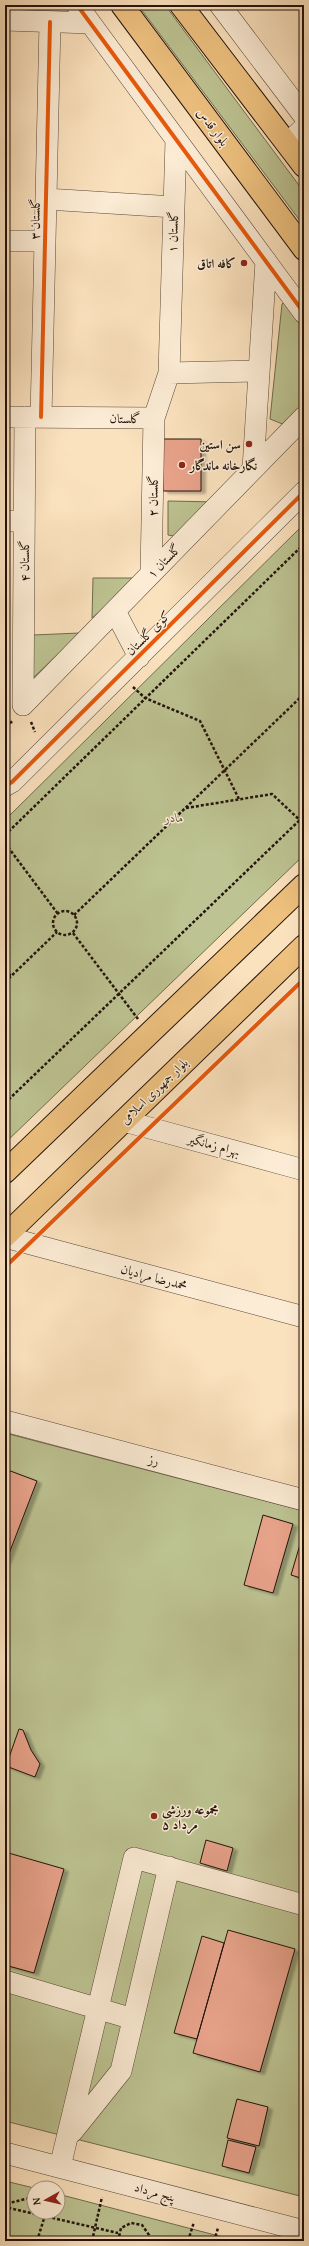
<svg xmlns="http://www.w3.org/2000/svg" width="309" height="2246" font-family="'Gentium Book Plus',Amiri,serif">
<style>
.green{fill:#bdc392;stroke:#706b4f}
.building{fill:#e7a28a;stroke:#22130c;filter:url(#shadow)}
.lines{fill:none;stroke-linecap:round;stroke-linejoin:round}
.minor-casing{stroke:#584738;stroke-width:22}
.major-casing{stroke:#22130c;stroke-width:24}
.path{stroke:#22130c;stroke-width:2.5;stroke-dasharray:3 2;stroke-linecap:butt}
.minor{stroke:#fcecd5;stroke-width:21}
.major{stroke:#eec17f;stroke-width:22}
.cycleway-casing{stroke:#fcecd5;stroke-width:6}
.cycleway{stroke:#e8590c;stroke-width:4}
.poi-dot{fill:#8f2418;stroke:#fcecd5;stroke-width:1.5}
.labels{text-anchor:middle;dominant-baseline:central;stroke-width:3;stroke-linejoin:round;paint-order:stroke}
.street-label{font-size:13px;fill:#22130c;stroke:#fcecd5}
.poi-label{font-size:13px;font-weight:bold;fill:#22130c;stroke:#fcecd5;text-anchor:end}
.park-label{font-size:13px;font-style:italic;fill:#58513b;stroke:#fcecd5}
</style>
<defs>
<filter id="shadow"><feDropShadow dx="4.5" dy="2.5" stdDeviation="1" flood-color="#0004"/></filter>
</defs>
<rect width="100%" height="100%" fill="#fbe2be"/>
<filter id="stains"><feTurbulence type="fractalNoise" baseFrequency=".005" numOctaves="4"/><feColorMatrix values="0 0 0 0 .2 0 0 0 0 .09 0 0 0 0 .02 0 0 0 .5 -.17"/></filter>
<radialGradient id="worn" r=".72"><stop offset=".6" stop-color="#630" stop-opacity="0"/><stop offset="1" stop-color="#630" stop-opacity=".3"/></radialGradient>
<path class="green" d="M138,5H165L304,192V226Z
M288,299L304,325V405L285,425L270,419L282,304Z
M168,501L217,502L180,537L168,535Z
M304,524V855L5,1143V820Z
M93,578H139L92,618Z
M80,633L32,679L33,635Z
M5,1433L304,1511V2197L5,2121Z
M5,2181L34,2188V2212H58V2194L238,2241H5Z"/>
<path class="building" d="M163,439H201V491H163Z
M5,1469L37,1481L5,1564Z
M263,1515L293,1524L273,1593L244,1585Z
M304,1531V1579L291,1575Z
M19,1729L23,1730L31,1750L40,1764L35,1777L6,1766Z
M206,1840L233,1848L227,1871L200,1863Z
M5,1852L64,1869L34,1973L5,1965Z
M228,1930L295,1949L260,2072L193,2053Z
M202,1936L224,1943L197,2039L174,2033Z
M237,2099L268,2107L259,2146L227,2138Z
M228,2140L256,2147L249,2173L222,2166Z"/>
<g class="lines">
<g class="minor-casing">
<path id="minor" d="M77,5L304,313
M220,5L304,116
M5,20L90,23
M288,143L304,128
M46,199L174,207
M5,241H45
M169,373L176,140
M5,417L154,418L169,373L259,371
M41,417L50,22
M253,469L266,261
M5,521H24
M151,574L154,418
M115,611L139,657
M23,705L304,417
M23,705L25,417
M5,786L12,782L304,492
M124,1121L304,1170
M5,1237L304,1317
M5,1421L304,1500
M5,1981L133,2019
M72,2132L121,2071L169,1867
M5,2153L304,2231
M60,2167L134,1858L304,1905"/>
</g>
<g class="major-casing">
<path id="major" d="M122,5L304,249
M181,5L304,166
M5,1172L304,885
M5,1236L304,946"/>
</g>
<path class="path" d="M133,687L145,698L200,721L239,799
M31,722L35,732
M5,725L14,721
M186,808L272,794L304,824
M5,835L304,544
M5,843L58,914
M53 923a12 12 0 1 1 24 0a12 12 0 1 1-24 0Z
M74,915L304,694
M73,933L138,1019
M5,974L11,975
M5,982L57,932
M5,1103L304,816
M34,2197L9,2203V2208L118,2233
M37,2241L46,2212
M92,2241L102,2197
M118,2241L121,2228L131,2223L142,2225L149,2235V2241
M188,2241L194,2222
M214,2241L218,2228"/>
<use href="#minor" class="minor"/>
<use href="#major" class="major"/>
<g class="cycleway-casing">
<path id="cycleway" d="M77,5L304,313
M41,417L50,22
M5,786L12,782L304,492
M5,1267L304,979"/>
</g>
<use href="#cycleway" class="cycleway"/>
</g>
<g class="poi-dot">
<circle cx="244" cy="263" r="4"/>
<circle cx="249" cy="444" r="4"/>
<circle cx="182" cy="465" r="4"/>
<circle cx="154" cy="1816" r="4"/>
</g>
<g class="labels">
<g class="street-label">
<text transform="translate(213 127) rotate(53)">بلوار قدس</text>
<text transform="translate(35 219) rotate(-89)">گلستان ۳</text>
<text transform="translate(173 232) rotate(-88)">گلستان ۱</text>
<text x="125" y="418">گلستان</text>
<text transform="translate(153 496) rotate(-89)">گلستان ۲</text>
<text transform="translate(24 561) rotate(-90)">گلستان ۴</text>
<text transform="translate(164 561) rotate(-46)">گلستان ۱</text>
<text transform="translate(148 633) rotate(-45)">کوی گلستان</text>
<text transform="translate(154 1091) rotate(-44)">بلوار جمهوری اسلامی</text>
<text transform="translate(214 1145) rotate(15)">بهرام زمانگیر</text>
<text transform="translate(154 1277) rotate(15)">محمدرضا مرادیان</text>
<text transform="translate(154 1460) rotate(15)">رز</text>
<text transform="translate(155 2192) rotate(15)">پنج مرداد</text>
</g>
<g class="poi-label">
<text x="236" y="263">کافه اتاق</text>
<text x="241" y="444">سن استین</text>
<text x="190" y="465" text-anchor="start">نگارخانه ماندگار</text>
<text x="162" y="1809" text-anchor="start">مجموعه ورزشی<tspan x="162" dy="15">۵ مرداد</tspan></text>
</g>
<g class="park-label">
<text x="174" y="817">مادر</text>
</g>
</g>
<rect width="309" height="2246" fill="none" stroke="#fbe2be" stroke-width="20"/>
<rect x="6" y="6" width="297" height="2234" fill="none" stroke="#22130c" stroke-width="2"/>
<rect x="10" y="10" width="289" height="2226" fill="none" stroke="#22130c"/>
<g transform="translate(46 2200) rotate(262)"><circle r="19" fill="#fcecd5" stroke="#a59585"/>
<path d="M0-3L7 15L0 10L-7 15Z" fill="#8f2418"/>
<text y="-6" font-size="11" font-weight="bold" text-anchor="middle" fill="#22130c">N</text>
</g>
<rect width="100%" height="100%" filter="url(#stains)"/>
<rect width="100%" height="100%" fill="url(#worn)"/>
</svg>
